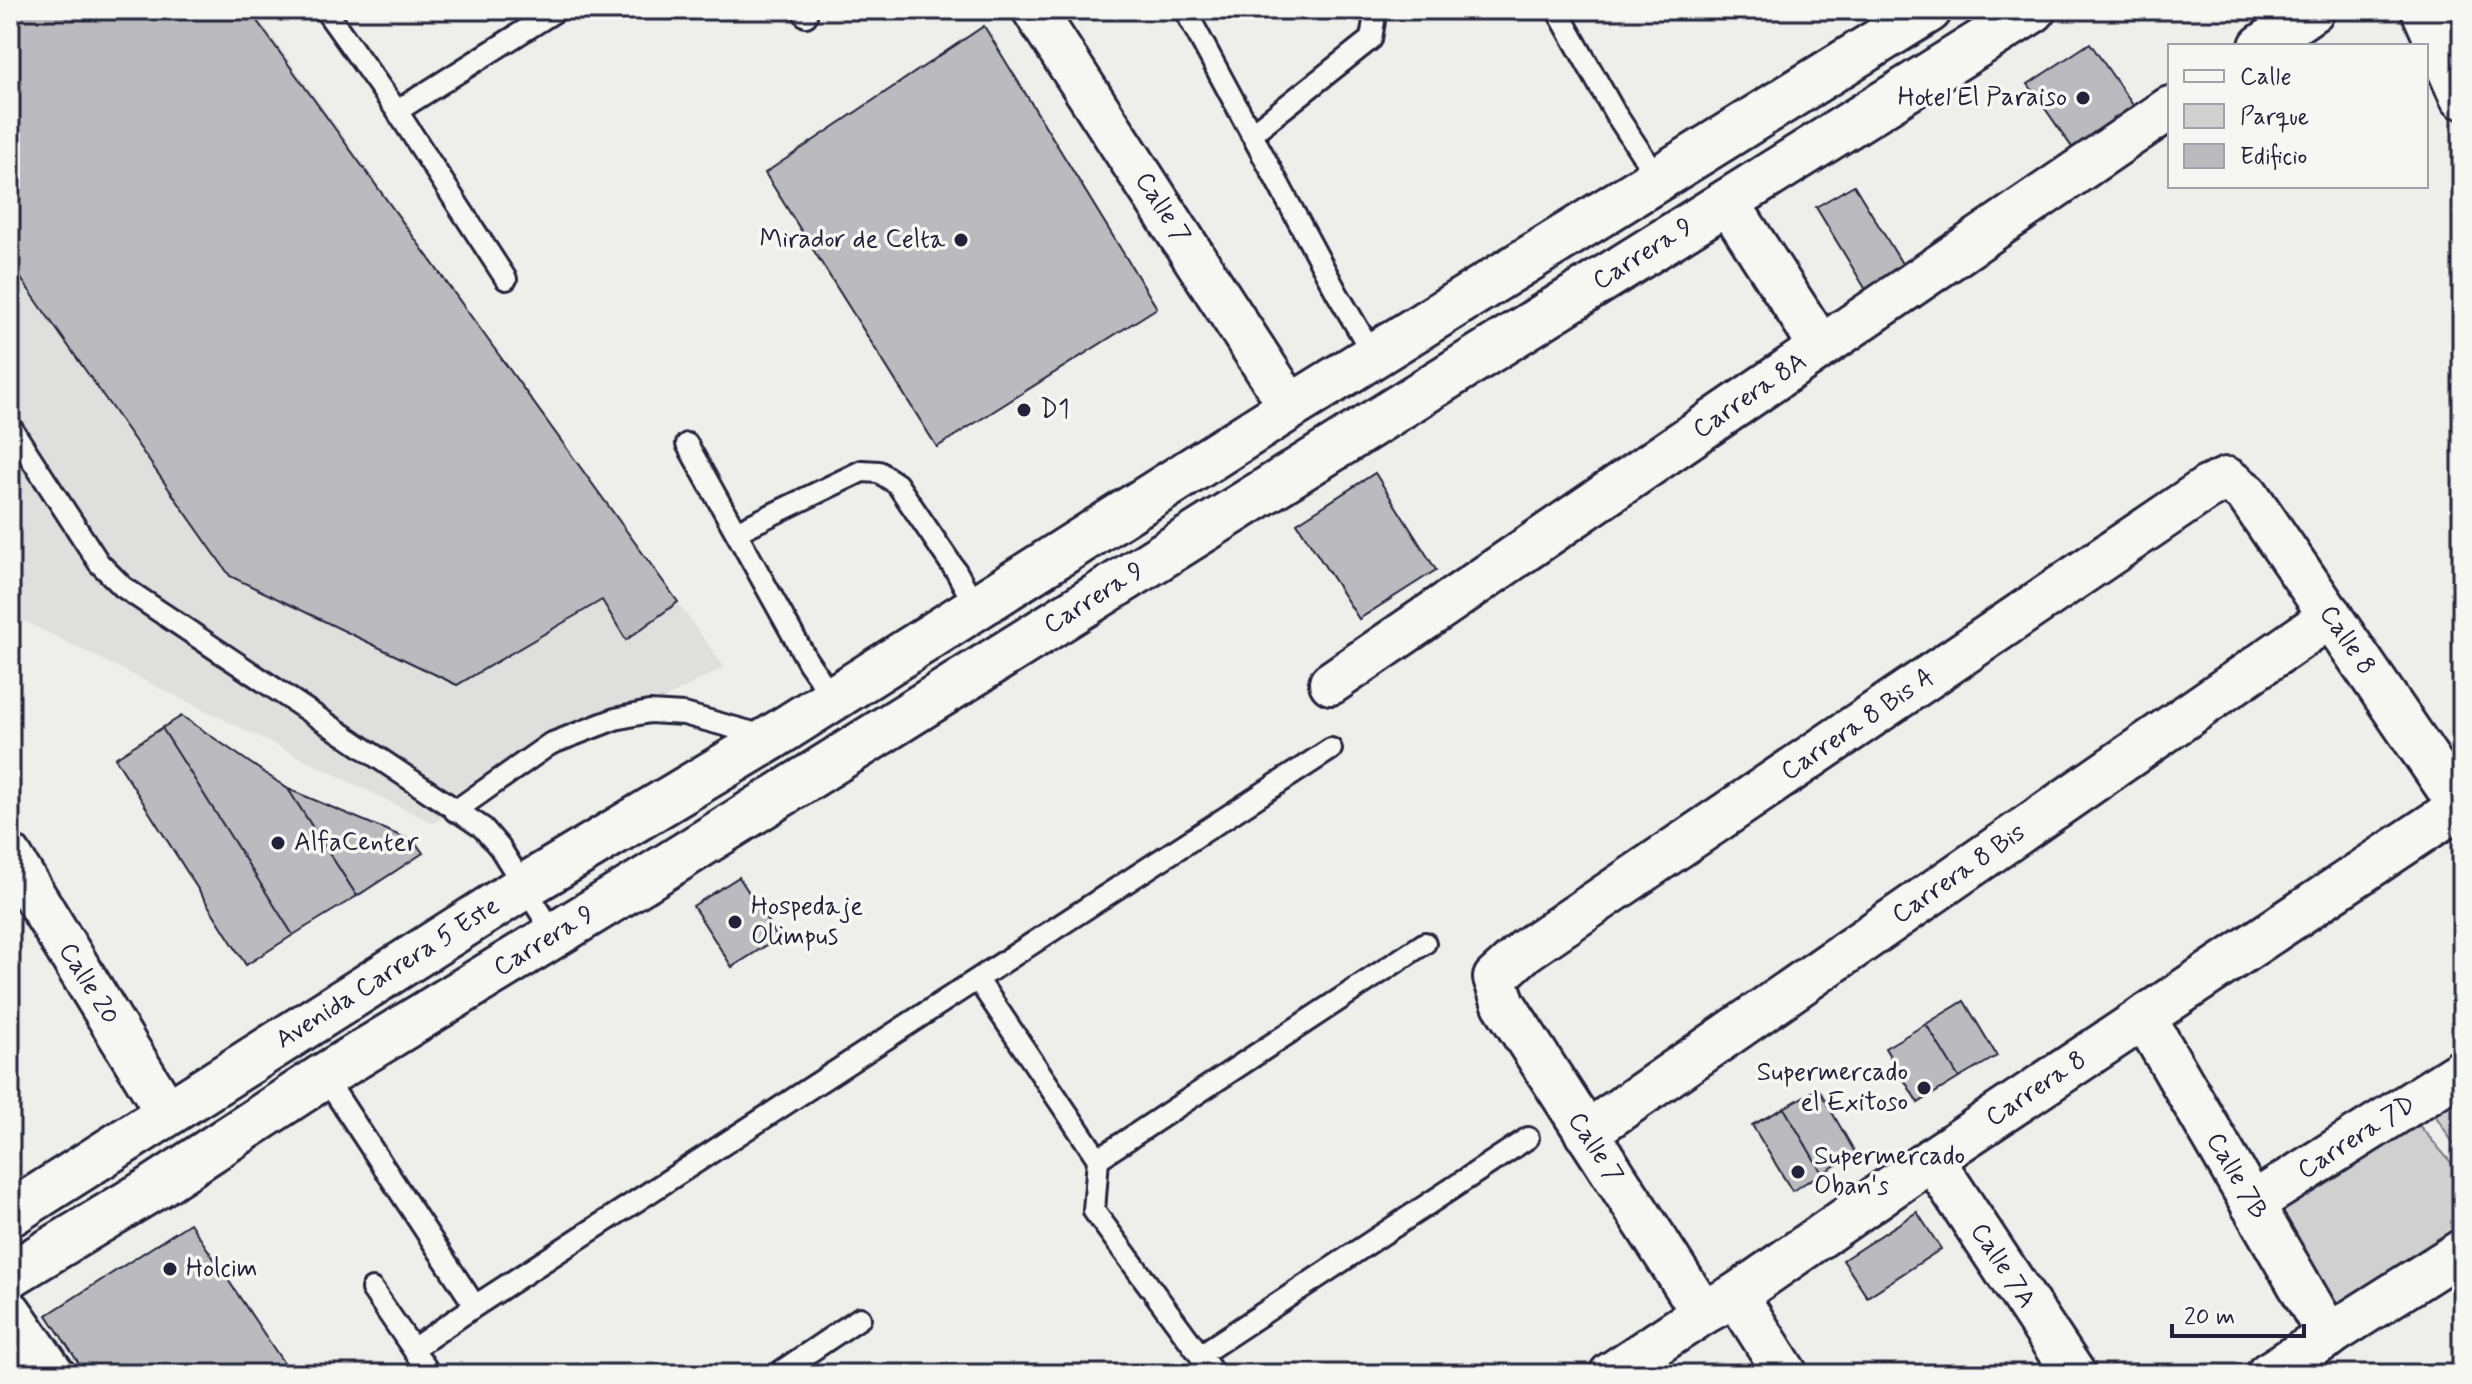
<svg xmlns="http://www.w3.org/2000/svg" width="2472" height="1384" font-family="Mynerve,sans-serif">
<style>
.built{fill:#dfdfde}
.green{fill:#d0d0d1;stroke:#797986;stroke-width:2}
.building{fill:#bbbbbf;stroke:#22223b;stroke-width:2}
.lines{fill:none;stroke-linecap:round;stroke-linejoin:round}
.lane-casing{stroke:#22223b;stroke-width:26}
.street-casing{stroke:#22223b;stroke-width:48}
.secondary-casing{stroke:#22223b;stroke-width:50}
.primary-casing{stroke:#22223b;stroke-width:50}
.lane{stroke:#f6f6f2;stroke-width:20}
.street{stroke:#f6f6f2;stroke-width:42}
.secondary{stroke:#f6f6f2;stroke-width:44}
.primary{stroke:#f6f6f2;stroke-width:44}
.poi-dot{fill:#22223b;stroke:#f6f6f2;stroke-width:3}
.labels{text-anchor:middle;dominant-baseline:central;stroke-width:7;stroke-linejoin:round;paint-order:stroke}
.poi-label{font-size:26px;fill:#22223b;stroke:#f6f6f2;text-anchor:start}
.street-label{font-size:26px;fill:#22223b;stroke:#f6f6f2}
</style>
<rect width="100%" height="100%" fill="#eeeeeb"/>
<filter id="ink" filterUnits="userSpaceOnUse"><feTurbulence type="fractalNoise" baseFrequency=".0125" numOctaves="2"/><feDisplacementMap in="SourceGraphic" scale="16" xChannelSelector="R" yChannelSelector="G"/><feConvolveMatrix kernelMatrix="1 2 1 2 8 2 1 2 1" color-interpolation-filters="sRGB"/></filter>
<g filter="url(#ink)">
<path class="built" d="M10,10H253L724,667L433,823L10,614Z"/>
<path class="green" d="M2462,1071V1157L2423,1096Z
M2404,1108L2462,1175V1251L2329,1336L2252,1204Z"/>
<path class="building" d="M10,10H249L678,602L626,640L602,600L457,685L230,576L10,263Z
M984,26L1157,308L937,447L765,173Z
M2090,43L2137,111L2076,153L2028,84Z
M1854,185L1904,267L1866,290L1816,207Z
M1375,473L1436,570L1359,619L1297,523Z
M182,716L288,789L357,896L293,935L162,728Z
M162,728L293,935L246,965L115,758Z
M288,789L415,842L423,853L357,896Z
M739,877L778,938L732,967L693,906Z
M1964,1001L1997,1056L1959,1078L1926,1024Z
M1926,1024L1959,1078L1918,1103L1885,1048Z
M1818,1088L1856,1154L1822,1173L1784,1108Z
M1784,1108L1822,1173L1792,1191L1752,1125Z
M1917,1212L1941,1249L1867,1297L1843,1260Z
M190,1223L291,1374H86L47,1315Z"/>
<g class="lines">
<g class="lane-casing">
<path id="lane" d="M325,10L397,111
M802,10L806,16
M1185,10L1337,293L1374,356
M1557,10L1615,113L1658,179
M1251,134L1371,39L1374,21L1371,10
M506,279L397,111L557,10
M10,426L99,563L123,587L483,828L500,848L554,934
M687,444L808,662L833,698
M736,532L862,471L879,472L897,484L956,571L976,607
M455,811L550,744L615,719L649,712L684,714L768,737
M978,980L1098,1159L1094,1211L1214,1374
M324,1076L475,1306
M1098,1159L1425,943
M372,1289L430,1374
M413,1349L475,1306L1331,749
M1200,1355L1528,1138
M777,1374L860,1318"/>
</g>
<g class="street-casing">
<g id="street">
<path id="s1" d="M1034,10L1291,407"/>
<path d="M2261,46L2313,10"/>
<path d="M1727,201L1821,347"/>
<path id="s2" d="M1331,683L2170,108"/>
<path id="s3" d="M10,856L168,1114"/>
<path id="s4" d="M2144,1017L2329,1336"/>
<path id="s5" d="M1586,1133L2331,616"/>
<path id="s6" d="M1932,1159L2074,1374"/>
<path id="s7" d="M2252,1204L2462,1071"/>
<path d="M1736,1295L1786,1374"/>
<path d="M10,1312L53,1374"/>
<path id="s8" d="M1703,1313L1504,1004L1495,978L1526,950L2207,488L2227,479L2247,494L2460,806"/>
<path id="s9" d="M1611,1374L1703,1313L1736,1295L1932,1159L2462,805"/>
<path d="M2268,1374L2462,1251"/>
</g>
</g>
<g class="secondary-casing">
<path id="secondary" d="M2424,10L2462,96"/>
</g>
<g class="primary-casing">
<g id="primary">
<path id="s10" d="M10,1214L525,886L771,738L1291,407L1929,10"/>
<path id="s11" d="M10,1275L155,1187L324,1076L651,876L2033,10"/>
</g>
</g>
<use href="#lane" class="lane"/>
<use href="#street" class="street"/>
<use href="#secondary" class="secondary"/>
<use href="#primary" class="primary"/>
</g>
</g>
<g class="poi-dot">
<circle cx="2083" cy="98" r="8"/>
<circle cx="961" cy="240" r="8"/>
<circle cx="1024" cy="410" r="8"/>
<circle cx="278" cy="843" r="8"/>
<circle cx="735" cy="922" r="8"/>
<circle cx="1924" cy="1088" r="8"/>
<circle cx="1798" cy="1172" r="8"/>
<circle cx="170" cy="1269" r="8"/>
</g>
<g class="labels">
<g class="poi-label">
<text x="2067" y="98" text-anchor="end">Hotel El Paraiso</text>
<text x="945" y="240" text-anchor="end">Mirador de Celta</text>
<text x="1040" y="410">D1</text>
<text x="294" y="843">AlfaCenter</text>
<text x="751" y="907">Hospedaje<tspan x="751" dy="30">Olimpus</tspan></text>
<text x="1908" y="1073" text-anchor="end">Supermercado<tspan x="1908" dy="30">el Exitoso</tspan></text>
<text x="1814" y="1157">Supermercado<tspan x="1814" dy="30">Oban's</tspan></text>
<text x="186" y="1269">Holcim</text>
</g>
<g class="street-label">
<text stroke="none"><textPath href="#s1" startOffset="236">Calle 7</textPath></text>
<text stroke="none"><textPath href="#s11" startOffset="1926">Carrera 9</textPath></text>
<text stroke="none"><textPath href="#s2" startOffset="508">Carrera 8A</textPath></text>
<text stroke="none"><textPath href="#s11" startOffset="1278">Carrera 9</textPath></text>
<text stroke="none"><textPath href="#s8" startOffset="1484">Calle 8</textPath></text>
<text stroke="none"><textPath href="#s8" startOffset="838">Carrera 8 Bis A</textPath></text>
<text stroke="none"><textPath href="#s5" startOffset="454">Carrera 8 Bis</textPath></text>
<text stroke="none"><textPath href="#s11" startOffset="630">Carrera 9</textPath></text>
<text stroke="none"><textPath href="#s10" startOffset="448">Avenida Carrera 5 Este</textPath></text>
<text stroke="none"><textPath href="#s3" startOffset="150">Calle 20</textPath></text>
<text stroke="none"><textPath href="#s9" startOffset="512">Carrera 8</textPath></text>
<text stroke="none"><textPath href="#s7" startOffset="124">Carrera 7D</textPath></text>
<text transform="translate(1595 1148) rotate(57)">Calle 7</text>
<text stroke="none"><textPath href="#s4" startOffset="184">Calle 7B</textPath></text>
<text stroke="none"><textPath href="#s6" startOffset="128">Calle 7A</textPath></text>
</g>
</g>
<rect width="2472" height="1384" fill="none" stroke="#f6f6f2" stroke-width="40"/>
<rect x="20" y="20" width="2432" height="1344" fill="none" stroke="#22223b" stroke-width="3" filter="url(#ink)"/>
<rect x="2168" y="44" width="260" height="144" fill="#f6f6f2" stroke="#a1a1a9" stroke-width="2"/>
<rect x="2184" y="70" width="40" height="12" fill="#f6f6f2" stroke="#a1a1a9" stroke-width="2"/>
<text x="2240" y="84" font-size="24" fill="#22223b">Calle</text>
<rect x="2184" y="104" width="40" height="24" fill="#d0d0d1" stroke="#a1a1a9" stroke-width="2"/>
<text x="2240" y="124" font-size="24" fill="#22223b">Parque</text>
<rect x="2184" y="144" width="40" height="24" fill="#bbbbbf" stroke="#a1a1a9" stroke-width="2"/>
<text x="2240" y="164" font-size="24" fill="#22223b">Edificio</text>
<path d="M2172 1324v12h132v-12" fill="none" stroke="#22223b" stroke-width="4"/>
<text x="2184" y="1324" font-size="24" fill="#22223b" stroke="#f6f6f2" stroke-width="6" paint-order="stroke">20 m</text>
</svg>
